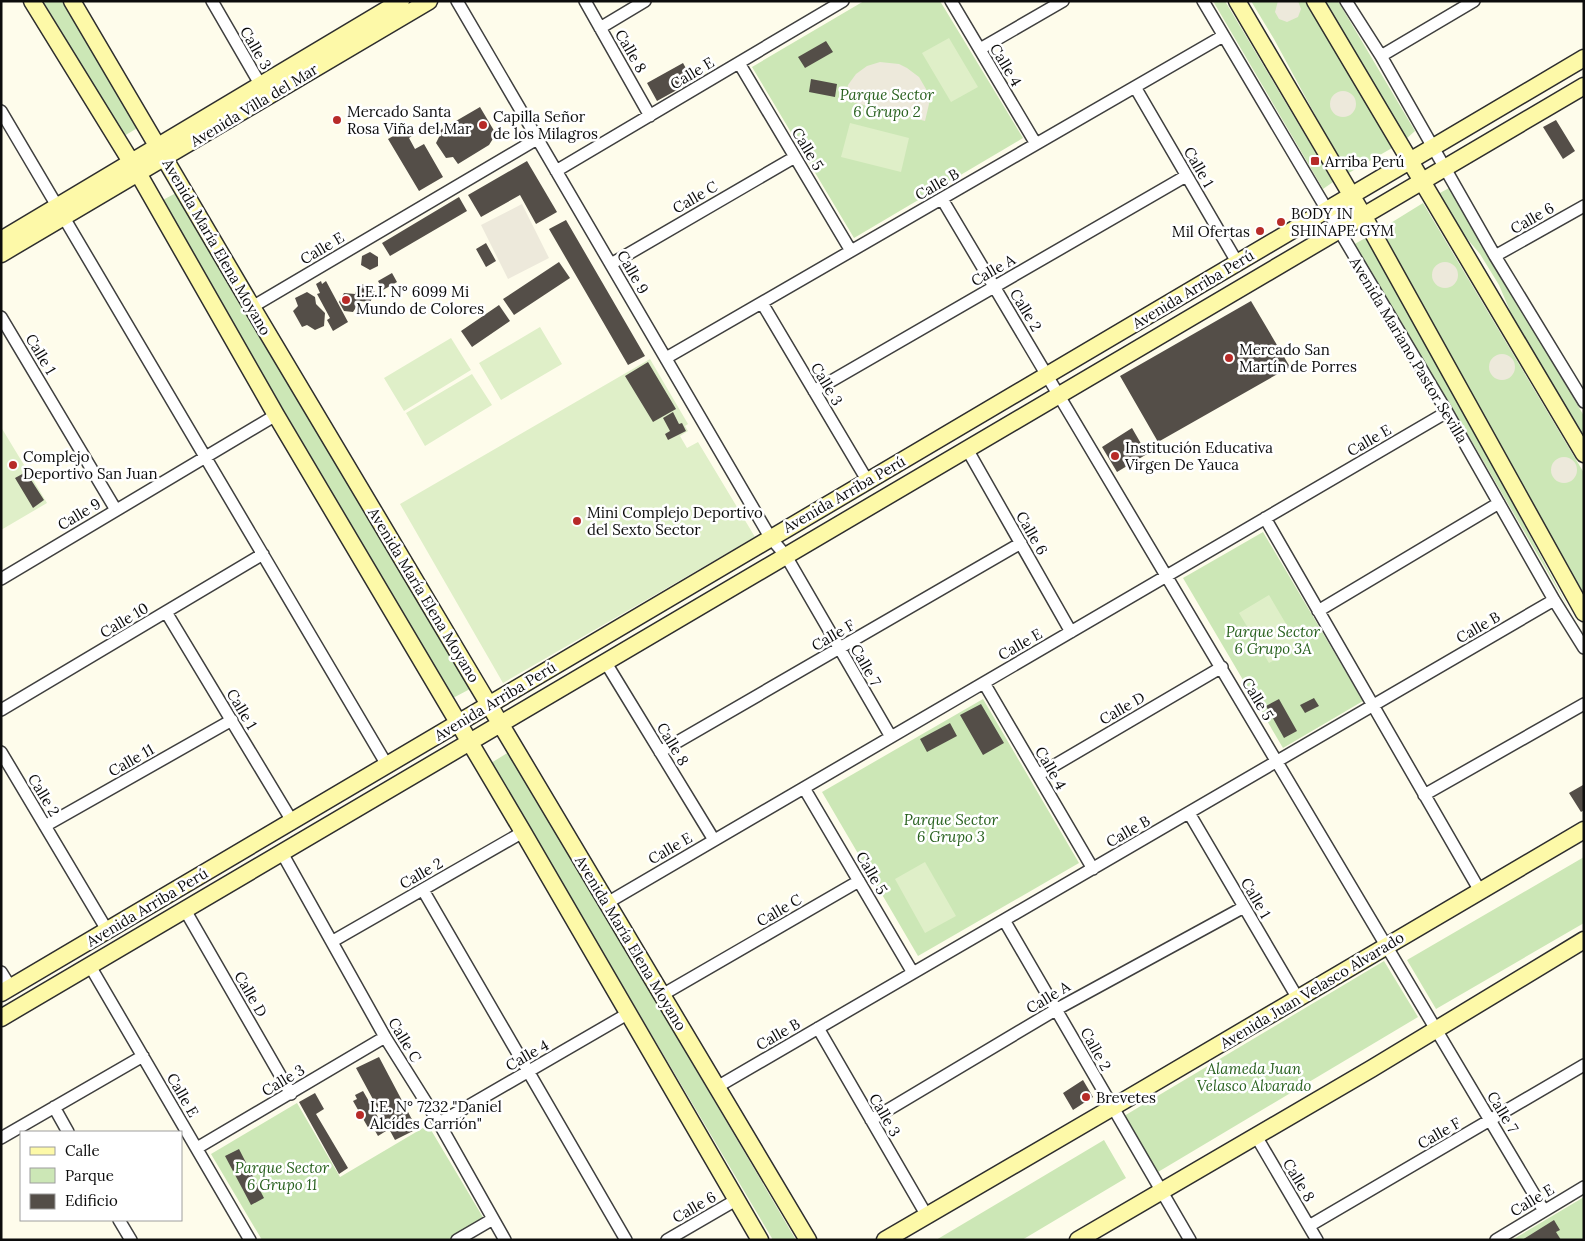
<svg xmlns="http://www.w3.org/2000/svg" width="1585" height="1241" font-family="Lora,serif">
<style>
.green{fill:#cce7b6}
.pitch{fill:#dfefc8}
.plaza{fill:#ede9db}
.building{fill:#544e48}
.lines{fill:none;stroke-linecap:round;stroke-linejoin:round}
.street-casing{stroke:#3f3f3f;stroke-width:14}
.secondary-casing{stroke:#2e2e2e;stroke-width:19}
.street{stroke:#fff;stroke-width:11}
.secondary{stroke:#fdf9a8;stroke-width:16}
.poi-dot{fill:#b72b28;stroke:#fff;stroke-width:2}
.labels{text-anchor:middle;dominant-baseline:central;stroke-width:5;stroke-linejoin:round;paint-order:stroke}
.street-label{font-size:15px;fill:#0c0c0c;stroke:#fff}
.park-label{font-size:15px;font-style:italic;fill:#28611e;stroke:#fff}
.poi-label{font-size:15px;fill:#0c0c0c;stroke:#fff;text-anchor:start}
</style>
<rect width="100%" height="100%" fill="#fefceb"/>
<path class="green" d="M43,1H64L139,127L124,136Z
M864,1H940L1023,138L854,238L752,67Z
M1213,1H1225L1333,182L1323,189Z
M1251,1H1306L1392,148L1347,174L1274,39Z
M1325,1H1338L1415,131L1406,139Z
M1449,188L1584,416V440L1516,325L1499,285L1480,254L1459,229L1438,194Z
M176,193L470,689L453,698L161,201Z
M1423,203L1584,473V601L1381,229Z
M1367,237L1473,428L1569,609L1467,433L1353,245Z
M1263,532L1363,701L1283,748L1183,578Z
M983,699L1079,863L918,956L822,792Z
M509,752L796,1240H773L491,763Z
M1584,857V923L1436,1009L1407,960Z
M1384,961L1418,1017L1158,1172L1124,1116Z
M297,1103L340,1177L428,1125L484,1219L448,1240H262L211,1154Z
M1104,1140L1126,1178L1022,1240H936Z
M1584,1197V1240H1512Z"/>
<path class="pitch" d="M949,38L978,87L951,102L922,53Z
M850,123L909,138L901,172L841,157Z
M540,327L562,364L501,400L479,363Z
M451,338L471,370L404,411L384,378Z
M650,359L688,424L685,426L688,431L680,436L687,448L698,442L755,537L503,683L400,504Z
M472,374L492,405L425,446L406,413Z
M1,427L47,503L1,530Z
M1269,595L1299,646L1269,663L1239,613Z
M925,862L956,916L925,933L895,879Z"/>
<path class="plaza" d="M1278,1H1298L1301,9L1298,17L1287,22L1279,19L1275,12Z
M880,62L899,64L907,68L919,77L926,89L929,104L925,121L845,100L848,85L856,74L867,66Z
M1330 104a13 13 0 1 1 26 0a13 13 0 1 1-26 0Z
M522,204L549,258L508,279L481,225Z
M1432 275a13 13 0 1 1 26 0a13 13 0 1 1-26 0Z
M1489 367a13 13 0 1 1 26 0a13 13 0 1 1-26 0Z
M1551 470a13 13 0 1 1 26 0a13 13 0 1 1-26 0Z"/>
<path class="building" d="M826,41L833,52L805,68L798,57Z
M683,63L693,81L657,101L647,83Z
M811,79L837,84L835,97L809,92Z
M480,107L496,134L489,145L458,164L453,157L446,158L436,143L440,135L437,132Z
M1556,120L1575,151L1563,159L1543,127Z
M409,127L413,135L409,138L415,149L424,144L443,177L419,191L388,139Z
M527,161L557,212L536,224L520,195L481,217L468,195Z
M459,197L467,211L390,256L382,243Z
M566,220L645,356L628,365L549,229Z
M486,243L496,261L486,267L476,249Z
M370,252L378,257V266L370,270L361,265L362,256Z
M559,262L570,278L514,315L503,299Z
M392,273L397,282L383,290L378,281Z
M321,281L322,284L326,281L348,322L333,331L327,320L330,318L317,294L320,293L316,284Z
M359,284L372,286L375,293L370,302L360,301L353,312L344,311L339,302L344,293L355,294Z
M307,292L315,297L316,304L325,313L324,326L315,330L307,325L302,327L293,311L298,306L295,298Z
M1251,301L1290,367L1158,442L1120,376Z
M499,305L510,321L472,347L461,331Z
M648,362L676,409L653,422L625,376Z
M673,412L679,424L682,423L686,431L668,440L665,434L670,431L663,418Z
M1132,428L1147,454L1117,472L1102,447Z
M26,472L44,500L33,508L15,478Z
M1314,698L1319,706L1305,713L1300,705Z
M1279,699L1297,731L1284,738L1266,706Z
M981,704L1004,743L983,755L960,715Z
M950,723L957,736L927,752L920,739Z
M1583,785L1584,810L1581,812L1569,793Z
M379,1057L417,1129L395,1140L356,1068Z
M1083,1080L1093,1097L1073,1110L1063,1093Z
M363,1091L386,1131L378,1136L374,1129L370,1131L353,1101L357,1099L355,1095Z
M315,1093L324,1109L316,1114L348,1168L339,1174L299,1102Z
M239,1149L264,1198L251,1205L225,1156Z
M1554,1220L1560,1230L1556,1232L1561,1240H1522Z"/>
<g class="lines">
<g class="street-casing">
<path id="street" d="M212,1L260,84
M457,1L770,537L786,556L891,737
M585,1L650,116
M951,1L1036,144
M1203,1L1447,412L1554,600L1584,648
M1346,1L1381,56L1495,256L1584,402
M600,28L645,1
M980,49L1063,1
M1381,56L1474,1
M739,63L851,251
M1135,87L1237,262
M1,111L387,765
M556,171L843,1
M942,199L1544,1211
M1495,256L1584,206
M611,264L795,157
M762,303L867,480
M252,307L537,139
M1,317L116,510
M666,358L1223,36
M814,391L1186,176
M967,449L1071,632
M1265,518L1480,891
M1,579L276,415
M1318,611L1499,503
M166,612L292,821
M606,663L714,840
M984,683L1093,869
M1,710L263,554
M1,752L107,930
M660,752L1021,543
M1038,775L1222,667
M804,788L913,973
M1424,795L1584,704
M1189,813L1297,997
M45,826L232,720
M282,853L385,1037L439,1123L505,1240
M423,890L626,1240
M607,903L1447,412
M185,910L291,1094
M1004,920L1190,1240
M333,941L523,832
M90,966L250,1240
M1,972L11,988
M662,995L859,881
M818,1028L927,1216
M717,1087L1554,600
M54,1107L68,1132
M871,1120L1057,1009L1244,907
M439,1123L629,1013
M1256,1136L1317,1240
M1,1138L143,1056
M197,1148L385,1037
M119,1220L131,1240
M1309,1226L1584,1065
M457,1240L493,1219
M667,1240L736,1200
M1496,1240L1584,1187"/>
</g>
<g class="secondary-casing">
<path id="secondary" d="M32,1L138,173L276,415L523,832L760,1240
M72,1L252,307L808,1240
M1237,1L1363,215L1584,613
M1315,1L1584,454
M1,240L401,1
M1,254L429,1
M1,993L1584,58
M1,1018L1584,86
M885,1240C1119,1105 1351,966 1584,830
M1078,1240L1371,1069L1584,940"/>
</g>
<use href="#street" class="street"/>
<use href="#secondary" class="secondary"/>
</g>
<g class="poi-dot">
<circle cx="337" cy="120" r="5"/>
<circle cx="483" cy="125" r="5"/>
<rect x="1310" y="156" width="10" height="10" rx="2.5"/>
<circle cx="1281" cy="222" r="5"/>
<circle cx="1260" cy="231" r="5"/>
<circle cx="346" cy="300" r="5"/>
<circle cx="1229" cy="358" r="5"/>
<circle cx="1115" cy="456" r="5"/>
<circle cx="13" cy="465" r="5"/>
<circle cx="577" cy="521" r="5"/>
<circle cx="1086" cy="1097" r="5"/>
<circle cx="360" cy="1115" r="5"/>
</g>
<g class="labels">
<g class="street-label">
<text transform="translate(256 48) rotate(60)">Calle 3</text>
<text transform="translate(631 51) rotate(60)">Calle 8</text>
<text transform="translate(1006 65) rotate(59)">Calle 4</text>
<text transform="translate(692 73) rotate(-31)">Calle E</text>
<text transform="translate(254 105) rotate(-31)">Avenida Villa del Mar</text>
<text transform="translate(808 149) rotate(59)">Calle 5</text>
<text transform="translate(1199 167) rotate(60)">Calle 1</text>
<text transform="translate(937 184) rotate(-30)">Calle B</text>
<text transform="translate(695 197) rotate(-30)">Calle C</text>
<text transform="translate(1532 218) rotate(-30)">Calle 6</text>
<text transform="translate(217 247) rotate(60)">Avenida María Elena Moyano</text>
<text transform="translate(322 248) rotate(-31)">Calle E</text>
<text transform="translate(993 270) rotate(-30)">Calle A</text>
<text transform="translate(633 272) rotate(60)">Calle 9</text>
<text transform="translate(1193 289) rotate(-31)">Avenida Arriba Perú</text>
<text transform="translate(1026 310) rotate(59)">Calle 2</text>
<text transform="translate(1409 350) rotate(59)">Avenida Mariano Pastor Sevilla</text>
<text transform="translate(41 354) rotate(59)">Calle 1</text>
<text transform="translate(827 384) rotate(59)">Calle 3</text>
<text transform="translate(1369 440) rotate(-30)">Calle E</text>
<text transform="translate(844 494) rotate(-30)">Avenida Arriba Perú</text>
<text transform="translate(79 514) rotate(-31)">Calle 9</text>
<text transform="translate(1032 533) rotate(60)">Calle 6</text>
<text transform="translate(424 595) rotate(59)">Avenida María Elena Moyano</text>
<text transform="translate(124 620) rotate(-31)">Calle 10</text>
<text transform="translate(1478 627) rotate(-30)">Calle B</text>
<text transform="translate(833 635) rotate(-30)">Calle F</text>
<text transform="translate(1020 644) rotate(-30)">Calle E</text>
<text transform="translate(866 665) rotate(60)">Calle 7</text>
<text transform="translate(1258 699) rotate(59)">Calle 5</text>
<text transform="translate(495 701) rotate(-31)">Avenida Arriba Perú</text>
<text transform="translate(1122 708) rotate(-30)">Calle D</text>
<text transform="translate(242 709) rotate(59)">Calle 1</text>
<text transform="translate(673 744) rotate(59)">Calle 8</text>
<text transform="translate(131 760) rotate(-30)">Calle 11</text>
<text transform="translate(1051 768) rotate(60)">Calle 4</text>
<text transform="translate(44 795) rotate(59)">Calle 2</text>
<text transform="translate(1128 831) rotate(-30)">Calle B</text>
<text transform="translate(670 848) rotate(-30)">Calle E</text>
<text transform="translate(421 873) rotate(-30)">Calle 2</text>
<text transform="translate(872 873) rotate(60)">Calle 5</text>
<text transform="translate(1256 898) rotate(60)">Calle 1</text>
<text transform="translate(147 907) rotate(-31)">Avenida Arriba Perú</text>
<text transform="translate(779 910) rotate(-30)">Calle C</text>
<text transform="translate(631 943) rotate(59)">Avenida María Elena Moyano</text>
<text transform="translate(1312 990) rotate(-31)">Avenida Juan Velasco Alvarado</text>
<text transform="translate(251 994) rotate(60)">Calle D</text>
<text transform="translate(1048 997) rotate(-31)">Calle A</text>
<text transform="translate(778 1034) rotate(-30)">Calle B</text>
<text transform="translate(405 1040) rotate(59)">Calle C</text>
<text transform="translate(1096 1049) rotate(61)">Calle 2</text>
<text transform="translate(527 1055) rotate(-30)">Calle 4</text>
<text transform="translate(283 1080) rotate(-31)">Calle 3</text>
<text transform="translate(183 1095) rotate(60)">Calle E</text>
<text transform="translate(1503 1112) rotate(59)">Calle 7</text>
<text transform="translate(885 1115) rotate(60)">Calle 3</text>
<text transform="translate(1439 1133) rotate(-30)">Calle F</text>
<text transform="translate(1299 1180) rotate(59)">Calle 8</text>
<text transform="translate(1532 1200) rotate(-31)">Calle E</text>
<text transform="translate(694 1207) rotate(-30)">Calle 6</text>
</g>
<g class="park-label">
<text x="887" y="94">Parque Sector<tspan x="887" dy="17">6 Grupo 2</tspan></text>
<text x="1273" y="631">Parque Sector<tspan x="1273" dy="17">6 Grupo 3A</tspan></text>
<text x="951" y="819">Parque Sector<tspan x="951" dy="17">6 Grupo 3</tspan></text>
<text x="1254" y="1068">Alameda Juan<tspan x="1254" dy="17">Velasco Alvarado</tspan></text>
<text x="282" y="1167">Parque Sector<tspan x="282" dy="17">6 Grupo 11</tspan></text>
</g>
<g class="poi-label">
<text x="347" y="111">Mercado Santa<tspan x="347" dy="17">Rosa Viña del Mar</tspan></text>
<text x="493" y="116">Capilla Señor<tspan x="493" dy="17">de los Milagros</tspan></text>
<text x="1325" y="161">Arriba Perú</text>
<text x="1291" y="213">BODY IN<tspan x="1291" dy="17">SHINAPE GYM</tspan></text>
<text x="1250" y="231" text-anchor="end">Mil Ofertas</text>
<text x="356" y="291">I.E.I. N° 6099 Mi<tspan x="356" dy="17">Mundo de Colores</tspan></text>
<text x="1239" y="349">Mercado San<tspan x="1239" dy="17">Martín de Porres</tspan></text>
<text x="1125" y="447">Institución Educativa<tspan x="1125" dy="17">Virgen De Yauca</tspan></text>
<text x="23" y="456">Complejo<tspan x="23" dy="17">Deportivo San Juan</tspan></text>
<text x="587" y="512">Mini Complejo Deportivo<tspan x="587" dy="17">del Sexto Sector</tspan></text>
<text x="1096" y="1097">Brevetes</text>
<text x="370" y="1106">I.E. N° 7232 "Daniel<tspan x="370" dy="17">Alcídes Carrión"</tspan></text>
</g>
</g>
<rect width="1585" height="1241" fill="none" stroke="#0c0c0c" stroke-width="5"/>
<rect x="20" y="1131" width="162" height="90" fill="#ffffff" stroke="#9e9e9e"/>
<rect x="30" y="1147" width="25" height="8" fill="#fdf9a8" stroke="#9e9e9e"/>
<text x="65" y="1156" font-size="15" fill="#0c0c0c">Calle</text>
<rect x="30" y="1168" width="25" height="15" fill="#cce7b6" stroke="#9e9e9e"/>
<text x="65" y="1181" font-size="15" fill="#0c0c0c">Parque</text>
<rect x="30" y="1194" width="25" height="15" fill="#544e48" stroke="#9e9e9e"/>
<text x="65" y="1206" font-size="15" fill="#0c0c0c">Edificio</text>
</svg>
